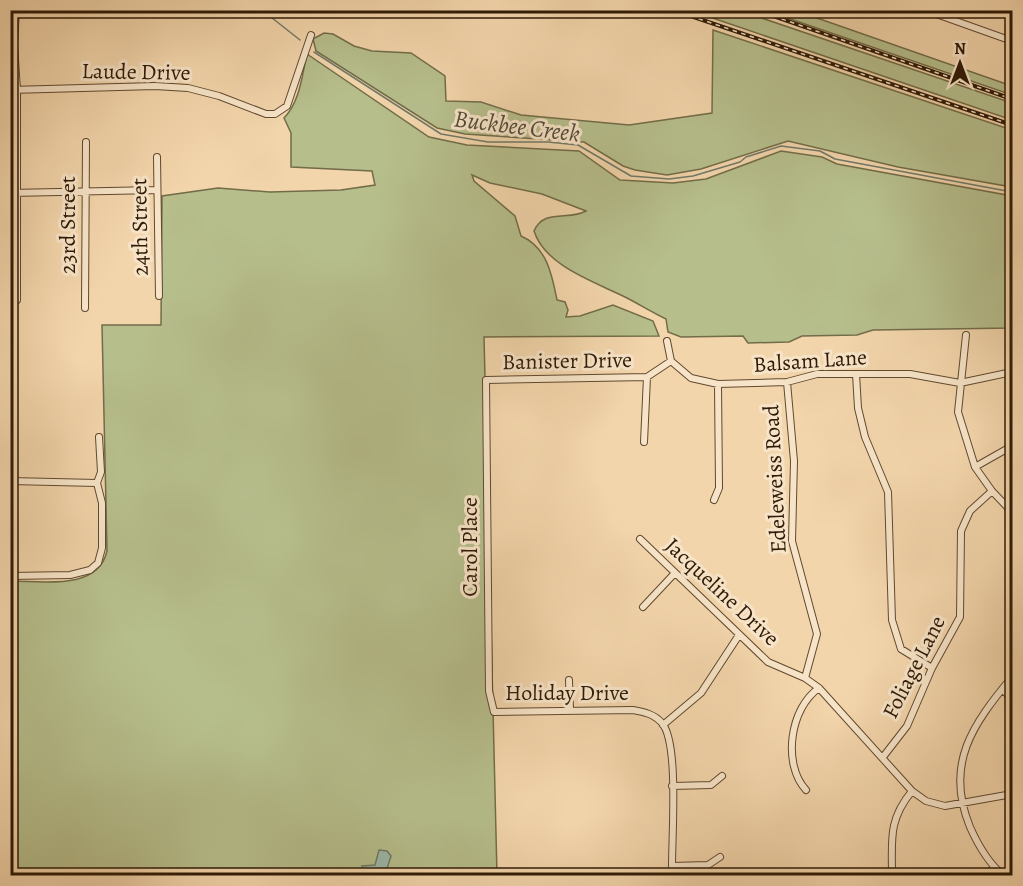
<svg xmlns="http://www.w3.org/2000/svg" width="1023" height="886" font-family="Alegreya,serif">
<style>
.green{fill:#b6be8c;stroke:#726c49;stroke-width:1.5}
.water{fill:#9bb9aa;stroke:#707968;stroke-width:1.5}
.lines{fill:none;stroke-linecap:round;stroke-linejoin:round}
.stream{stroke:#707968;stroke-width:1.5}
.minor-casing{stroke:#60492f;stroke-width:8}
.minor{stroke:#f7e4c8;stroke-width:6}
.rail-casing{stroke:#2f1a06;stroke-width:4}
.rail{stroke:#f7e4c8;stroke-width:1.5;stroke-dasharray:4.5;stroke-linecap:butt}
.labels{text-anchor:middle;dominant-baseline:central;stroke-width:6;stroke-linejoin:round;paint-order:stroke}
.street-label{font-size:22px;fill:#2f1a06;stroke:#f7e4c8}
.water-label{font-size:24px;font-style:italic;fill:#4f4a37;stroke:#f7e4c8}
</style>
<rect width="100%" height="100%" fill="#f3d5ab"/>
<filter id="stains"><feTurbulence type="fractalNoise" baseFrequency=".00333" numOctaves="4"/><feColorMatrix values="0 0 0 0 .2 0 0 0 0 .09 0 0 0 0 .02 0 0 0 .5 -.17"/></filter>
<radialGradient id="worn" r=".72"><stop offset=".6" stop-color="#630" stop-opacity="0"/><stop offset="1" stop-color="#630" stop-opacity=".3"/></radialGradient>
<path class="green" d="M692,11H741L1012,103V120Z
M767,11H797L1012,86V95Z
M713,30L1012,130V187L898,167L788,141L701,169L667,175L635,170L623,166L584,142L465,134L437,128L316,51L313,39L324,33L333,34L354,46L372,51L411,53L445,76L446,101L481,102L521,115L629,125L712,113Z
M307,54L429,137L467,145L579,151L620,180L673,183L706,179L781,151L822,157L837,164L1012,196V328L873,330L857,335L802,336L789,342L748,343L743,336L681,337L668,332L666,319C651,312 639,304 625,297C595,282 545,266 534,231C544,208 569,221 586,211L542,194L490,183L472,175L474,181L515,216L521,236C547,247 552,275 557,300L565,302L568,310L566,317L580,316L613,305L653,321L659,336L484,337L497,875L11,876V581C42,581 98,591 107,551L102,325H161L162,196L218,188L270,192L341,190L375,185L372,171L291,167V133L284,118C300,102 302,75 307,54Z"/>
<path class="water" d="M379,850L387,851L391,856L385,875H363L362,866L375,865Z"/>
<g class="lines">
<path class="stream" d="M262,10L300,40
M314,52L441,134L488,142H548L578,145L631,176L669,179L693,176L740,162L746,157L781,146L820,151L835,159L1012,192"/>
<g class="minor-casing">
<path id="minor" d="M16,10L14,45L17,90V300
M925,10L1012,41
M1008,39L1012,22
M10,90L155,86L188,88L219,96L266,114H275L287,106L311,35
M157,157L159,296
M10,193L157,190
M85,308L86,142
M966,335L958,412L975,467L992,491L1012,512
M667,341L671,361L691,378L718,384L787,382L817,374H910L960,383L1012,372
M856,374L858,408L865,437L888,492L892,620L901,649L932,668
M647,377L486,380L489,691L494,712L633,710C644,712 654,714 662,723C680,744 671,844 672,876
M787,382L794,461L792,541L817,634L805,678
M644,442L647,377L671,361
M975,467L1012,446
M10,481L97,483
M714,500L719,488L718,384
M640,539L768,662L805,678L819,688L912,791L926,801L945,806L1012,794
M10,576L70,575L90,570L98,563L102,548V503L97,483L101,472L99,437
M643,607L674,574
M569,680L570,710
M1002,689L1012,699
M663,725L701,693L739,635
M883,757L907,726L932,668L960,617L961,531L970,511L992,491
M672,786L711,785L722,776
M806,790C782,764 790,708 819,688
M672,866L708,865L720,857
M892,876C892,840 888,820 912,791
M983,876L994,868
M1004,876C988,863 978,845 970,827C944,764 973,724 1012,677"/>
</g>
<use href="#minor" class="minor"/>
<g class="rail-casing">
<path id="rail" d="M673,10L1012,125
M756,10L1012,99"/>
</g>
<use href="#rail" class="rail"/>
</g>
<g class="labels">
<g class="street-label">
<text transform="translate(136 72) rotate(1)">Laude Drive</text>
<text transform="translate(68 225) rotate(-90)">23rd Street</text>
<text transform="translate(140 227) rotate(-91)">24th Street</text>
<text transform="translate(567 361) rotate(-1)">Banister Drive</text>
<text transform="translate(810 361) rotate(-4)">Balsam Lane</text>
<text transform="translate(775 479) rotate(-93)">Edeleweiss Road</text>
<text transform="translate(470 547) rotate(-90)">Carol Place</text>
<text transform="translate(722 592) rotate(43)">Jacqueline Drive</text>
<text transform="translate(914 667) rotate(-63)">Foliage Lane</text>
<text x="567" y="693">Holiday Drive</text>
</g>
<g class="water-label">
<text transform="translate(517 126) rotate(7)">Buckbee Creek</text>
</g>
</g>
<rect width="1023" height="886" fill="none" stroke="#f3d5ab" stroke-width="36"/>
<rect x="12" y="12" width="999" height="862" fill="none" stroke="#2f1a06" stroke-width="3"/>
<rect x="18" y="18" width="987" height="850" fill="none" stroke="#2f1a06" stroke-width="1.5"/>
<g transform="translate(960 63)" stroke="#f7e4c8" stroke-width="4.5" paint-order="stroke">
<path d="M0-4.5L10 22L0 15L-10 22Z" fill="#2f1a06"/>
<text y="-9" font-size="16" font-weight="bold" text-anchor="middle" fill="#2f1a06">N</text>
</g>
<rect width="100%" height="100%" filter="url(#stains)"/>
<rect width="100%" height="100%" fill="url(#worn)"/>
</svg>
